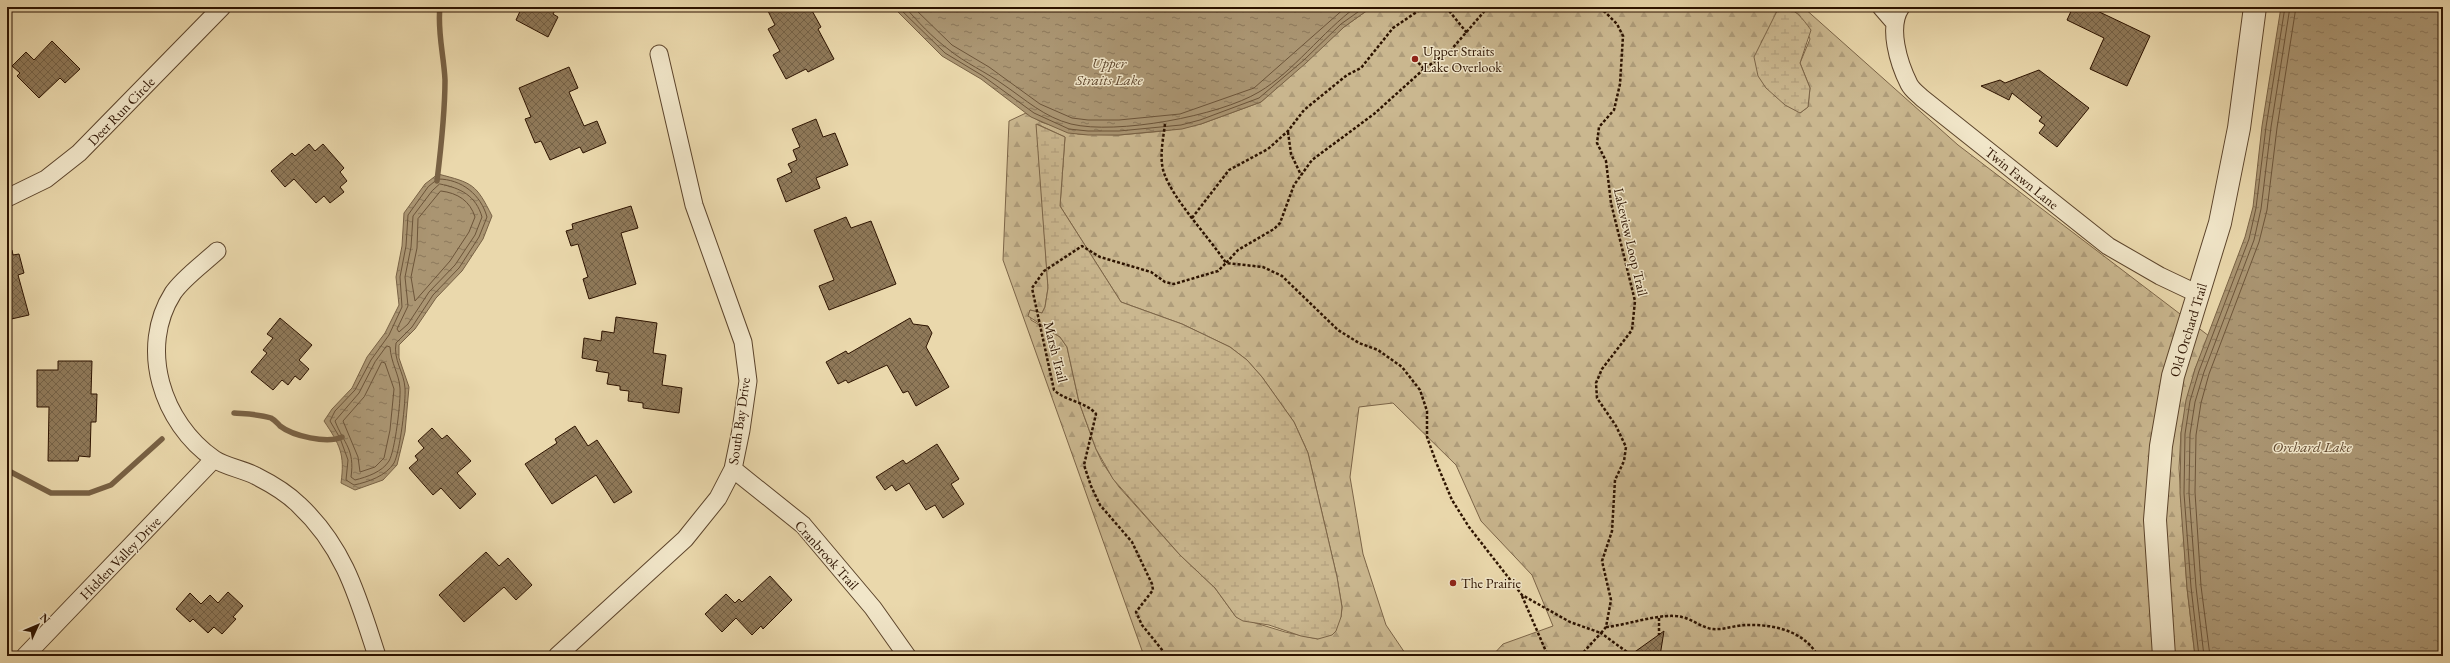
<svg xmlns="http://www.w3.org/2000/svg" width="2450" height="663" font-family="'EB Garamond',serif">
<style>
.forest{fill:url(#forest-firs);stroke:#7c6548;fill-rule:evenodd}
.wetland{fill:url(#wetland-marsh);stroke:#7c6548}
.water{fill:url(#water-ripples);stroke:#786144}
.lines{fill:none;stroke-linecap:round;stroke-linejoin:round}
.shore{stroke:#6c5439;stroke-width:1}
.stream{stroke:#786144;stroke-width:5.5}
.building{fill:url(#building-cross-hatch);stroke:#2d1300}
.minor-casing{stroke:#5c442b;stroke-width:19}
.tertiary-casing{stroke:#5c442b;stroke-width:24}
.path{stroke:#2d1300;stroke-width:2.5;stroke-dasharray:3 2;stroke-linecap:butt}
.minor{stroke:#f1e6c9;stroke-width:17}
.tertiary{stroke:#f1e6c9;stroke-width:22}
.poi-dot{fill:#8f2418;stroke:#f1e6c9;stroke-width:1.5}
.labels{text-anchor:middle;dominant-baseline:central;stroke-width:3;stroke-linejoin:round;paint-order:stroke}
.poi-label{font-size:14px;fill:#2d1300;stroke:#f1e6c9;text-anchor:start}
.street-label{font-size:14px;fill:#2d1300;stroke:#f1e6c9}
.water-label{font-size:15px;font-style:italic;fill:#5f472e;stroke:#f1e6c9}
</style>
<defs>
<pattern id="forest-firs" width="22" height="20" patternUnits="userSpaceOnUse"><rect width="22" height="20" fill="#cab78f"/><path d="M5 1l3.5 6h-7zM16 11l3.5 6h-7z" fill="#ae9c7a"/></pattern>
<pattern id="wetland-marsh" width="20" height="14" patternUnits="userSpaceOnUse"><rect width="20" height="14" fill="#cab78f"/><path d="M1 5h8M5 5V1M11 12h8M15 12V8" fill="none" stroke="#ae9c7a"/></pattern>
<pattern id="water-ripples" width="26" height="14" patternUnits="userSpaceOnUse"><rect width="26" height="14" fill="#aa9572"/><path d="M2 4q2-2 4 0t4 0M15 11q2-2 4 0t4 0" fill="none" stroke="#8b785b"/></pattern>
<pattern id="building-cross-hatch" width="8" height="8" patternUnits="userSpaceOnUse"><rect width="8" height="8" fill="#8f7959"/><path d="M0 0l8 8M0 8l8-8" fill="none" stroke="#756247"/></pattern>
</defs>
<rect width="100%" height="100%" fill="#ead8ac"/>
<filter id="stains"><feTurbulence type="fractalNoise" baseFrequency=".005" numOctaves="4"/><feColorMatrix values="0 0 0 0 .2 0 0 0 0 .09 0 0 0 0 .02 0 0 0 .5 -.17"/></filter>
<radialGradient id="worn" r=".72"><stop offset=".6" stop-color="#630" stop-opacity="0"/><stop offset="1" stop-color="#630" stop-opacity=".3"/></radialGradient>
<path class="forest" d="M1372,7H1779L1769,31L1761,42L1800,113L1808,107L1810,88L1800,63L1810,39L1800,16L1789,7H1803L1958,145L2209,336L2195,369L2181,433L2179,468L2187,588L2195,656H1492L1503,644L1553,626L1532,575L1481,521L1456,465L1393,403L1359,407L1350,477L1363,554L1386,625L1407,656H1144L1003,260L1009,121L1026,113L1041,122L1078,134L1119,135L1164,131L1201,124L1261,102L1344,27ZM1037,124L1065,137L1060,206L1121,302L1182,324L1230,347L1247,360L1262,377L1294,422L1308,453L1337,577L1342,607L1341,617L1318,639L1285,632L1236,617L1215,588L1180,555L1119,487L1102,462L1096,449L1079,402L1067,347L1060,337L1031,320L1030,310L1042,313L1045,307L1048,288Z"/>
<path class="wetland" d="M1779,7C1795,7 1802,18 1811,30L1800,63L1810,88L1808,107L1800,113L1785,105L1766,88L1758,76L1754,57Z
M1036,124L1065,137L1060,206L1121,302L1182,324L1230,347L1247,360L1262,377L1294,422L1308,453L1337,577L1342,607L1341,617L1336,631L1332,635L1318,639L1301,636L1269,625L1243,621L1236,617L1215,588L1180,555L1113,479L1096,449L1079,402L1067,347L1060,337L1028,316L1030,310L1042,313L1045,307L1048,288Z"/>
<path class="water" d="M893,7H1372L1344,27L1306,63L1261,102L1201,124L1182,129L1119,135H1088L1068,133L1031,117L981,79L942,56Z
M2281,7H2443V656H2195L2187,588L2180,493L2181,433L2186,400L2195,369L2245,237L2253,207L2262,126Z
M438,174C473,183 476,184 492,216L483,239L462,271L436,298L415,329L399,345V358L409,387L405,432L397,465L383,480L355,490L341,483C345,454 340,445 324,421L332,409L352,388L367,357L385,333L399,305L396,277L402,246L404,213L425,184Z"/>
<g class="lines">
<path class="shore" d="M898,7L945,53L983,76L1034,113L1069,129L1088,131H1119L1181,125L1200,120L1259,98L1304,60L1341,24L1365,7
M905,7C918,22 932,37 948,49C965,63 986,72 1004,85C1026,100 1044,117 1071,124C1116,135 1219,116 1259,92C1293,72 1322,32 1356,7
M913,7L952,45L989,67L1040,104L1072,118L1088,120H1119L1180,114L1254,88L1346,7
M438,179C462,179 481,195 487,217L479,237L459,268L433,295L412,327L396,343C393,360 404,372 405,388C406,401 400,452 394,463C386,476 368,482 354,485L346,480L348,460L340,438L330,421L335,411L355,390L371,360L389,335L402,307L400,277L406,246L408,215L428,187Z
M440,184C461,188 476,196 482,217L475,235L455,265L429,292L408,324L399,332L397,329L408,306L405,277L411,247L413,216L432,191Z
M441,191C458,193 470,201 475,217L469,232L450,261L415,301L411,277L417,248L418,219Z
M387,346L390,347C391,363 399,374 400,388C401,401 395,451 389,461C382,472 367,477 355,480L351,477C355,449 344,444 335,421L359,393L375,362Z
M382,362L385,363L394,389L390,430L384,458L375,467L360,472L358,457L343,421L364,397Z
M2199,656L2191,587L2184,493L2185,434L2190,401L2199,371L2249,239L2256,208L2266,127L2285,7
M2204,656L2196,587L2189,493L2190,434L2195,402L2204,372L2254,240L2261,209L2271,127L2290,7
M2210,656L2201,586L2195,492L2196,435L2201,403L2209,374L2259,242L2267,210L2277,128L2296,7"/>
<path class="stream" d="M437,181C441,148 445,114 445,80C444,56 437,31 440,7
M234,413C246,414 259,414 271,418C275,420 277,423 280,426C293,436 327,444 342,437
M7,470L51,493H89L111,485L162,439"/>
</g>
<path class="building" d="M522,7H557L553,14L558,17L548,37L516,20Z
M766,7H810L821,27L818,29L834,59L808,72L806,69L786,79L773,55L780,51L768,29L775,25Z
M2073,7H2089L2150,36L2127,86L2090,69L2104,38L2067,20Z
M52,41L80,69L65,83L60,78L39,98L17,76L20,73L12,66L26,52L34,60Z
M569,67L578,88L569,92L584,126L597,121L606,143L583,153L580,147L550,160L541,141L535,143L525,119L531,117L519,88Z
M2039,70L2089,108L2057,147L2039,133L2045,125L2039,121L2042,117L2012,93L2009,100L1981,86L2000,80L2005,83Z
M816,119L823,137L835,133L848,165L816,178L820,188L786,202L777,179L792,172L788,164L797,160L793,150L800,147L792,129Z
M309,144L315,151L323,144L344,168L340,172L347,181L340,187L344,192L330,203L324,196L316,203L294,179L285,187L271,171L292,153L295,156Z
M631,206L638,228L621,233L636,284L589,299L583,279L588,277L578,244L571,246L566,231L573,229L572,224Z
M846,217L851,228L871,221L896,284L829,310L819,286L834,280L814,230Z
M12,250L13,255L19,254L24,273L18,275L29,315L7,320V251Z
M616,317L657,323L653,353L666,355L662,385L682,388L679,413L643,408V403L628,401L629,391L620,390V386L607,384L609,373L596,371L598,361L582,358L584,338L601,341L602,331L614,333Z
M280,318L312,345L299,360L309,369L300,380L295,376L288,385L282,380L273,390L251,372L267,353L263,350L273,338L267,334Z
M910,318L913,324L928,326L932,333L926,347L949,387L916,406L908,391L903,393L887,365L848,383L846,380L838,384L826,362L846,351L848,354Z
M58,361H92L91,394H97L96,422H91L90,457L79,456L78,461H48L49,407H37V370H58Z
M575,426L588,446L597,440L632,492L614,503L596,475L552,504L525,464L557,443L555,439Z
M432,428L442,439L447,435L471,461L457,473L476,494L460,509L441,488L433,495L409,468L418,460L415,456L424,448L418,441Z
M937,444L959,479L951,484L964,504L943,518L935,505L926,510L909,483L896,491L892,485L885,490L876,477L903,460L906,464Z
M486,552L499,566L508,558L532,585L516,600L504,587L464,622L439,595Z
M770,576L792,600L763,629L761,626L752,635L736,618L722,632L705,614L726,594L735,603L739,599L742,602Z
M228,592L243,606L233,617L236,619L222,634L214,627L208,633L193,619L190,622L176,609L190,593L201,604L210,595L218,603Z
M1664,631L1660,656H1629Z"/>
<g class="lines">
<g class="minor-casing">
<path id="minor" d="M1881,7L1894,22
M1901,7C1887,27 1899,64 1909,84C1912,90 1918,94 1922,98L2108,246L2160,276L2198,294
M7,198L46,179L79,153L222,7
M217,251C204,263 182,279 173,293C138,348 162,423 214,459C226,467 243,469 256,476C270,483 288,494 299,505C345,548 358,598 377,656
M733,469L803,525L873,608L907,656
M25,656L214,459
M557,656L685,539L718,498L733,469L741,430L748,381L743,342L694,205L659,54"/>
</g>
<g class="tertiary-casing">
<path id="tertiary" d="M2164,656L2155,520L2161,446L2173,376L2220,223L2239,128L2255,7"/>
</g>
<path class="path" d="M1446,7L1467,33
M1488,7L1451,50L1424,69L1374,114L1312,160L1294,185L1280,223L1274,229L1238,250L1226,263L1263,267L1282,276L1338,330L1359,343L1378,350L1402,367L1420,390L1427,411V437L1436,462L1452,500L1469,527L1522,595L1570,622L1601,633L1606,627L1611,600L1602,561L1612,531L1615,480L1624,461L1626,447L1616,426L1597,398L1596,383L1602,369L1632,330L1635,301L1611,203L1606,161L1597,143L1599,127L1614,110L1620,84L1623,36L1617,24L1605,12L1596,7
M1415,59L1424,69
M1165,124C1163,140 1159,158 1164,173C1174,201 1209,237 1226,263L1218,271L1174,284L1165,282L1151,272L1100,257L1082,246L1044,271L1032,288L1054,390C1067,402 1085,401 1096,414L1084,465L1091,486L1100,505L1132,542L1152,584L1153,590L1136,612L1142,625L1167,656
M1288,132L1291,154L1301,175
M1192,218L1229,170L1268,149L1288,131L1304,110L1347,75L1361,68L1393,28L1424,7
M1522,596L1548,656
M1659,618V635
M1606,627C1628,625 1662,612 1682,617C1692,619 1702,628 1713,629C1724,630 1736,625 1746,625C1774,624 1804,631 1818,656
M1580,656L1601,633L1631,655"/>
<use href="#minor" class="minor"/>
<use href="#tertiary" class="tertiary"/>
</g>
<g class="poi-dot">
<circle cx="1415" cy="59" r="4"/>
<circle cx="1453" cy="583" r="4"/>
</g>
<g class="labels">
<g class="poi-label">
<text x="1423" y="51">Upper Straits<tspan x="1423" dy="16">Lake Overlook</tspan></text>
<text x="1461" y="583">The Prairie</text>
</g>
<g class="street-label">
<text transform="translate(121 111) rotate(-46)">Deer Run Circle</text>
<text transform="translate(2022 178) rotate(39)">Twin Fawn Lane</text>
<text transform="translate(1631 242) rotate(77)">Lakeview Loop Trail</text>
<text transform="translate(2188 330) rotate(-73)">Old Orchard Trail</text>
<text transform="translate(1056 352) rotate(76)">Marsh Trail</text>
<text transform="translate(739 421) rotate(-82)">South Bay Drive</text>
<text transform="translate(827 555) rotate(48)">Cranbrook Trail</text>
<text transform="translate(120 558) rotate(-46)">Hidden Valley Drive</text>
</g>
<g class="water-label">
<text x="1109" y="62">Upper<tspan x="1109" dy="17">Straits Lake</tspan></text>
<text x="2312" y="446">Orchard Lake</text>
</g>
</g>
<rect width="2450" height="663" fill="none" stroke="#ead8ac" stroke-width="24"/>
<rect x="8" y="8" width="2434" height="647" fill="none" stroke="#2d1300" stroke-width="2"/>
<rect x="12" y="12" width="2426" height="639" fill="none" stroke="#2d1300"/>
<g transform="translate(38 625) rotate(46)" stroke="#f1e6c9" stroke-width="3" paint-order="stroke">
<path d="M0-3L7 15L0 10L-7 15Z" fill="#2d1300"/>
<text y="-6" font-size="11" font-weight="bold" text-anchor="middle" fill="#2d1300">N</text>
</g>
<rect width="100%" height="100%" filter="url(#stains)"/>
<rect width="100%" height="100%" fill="url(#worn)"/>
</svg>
